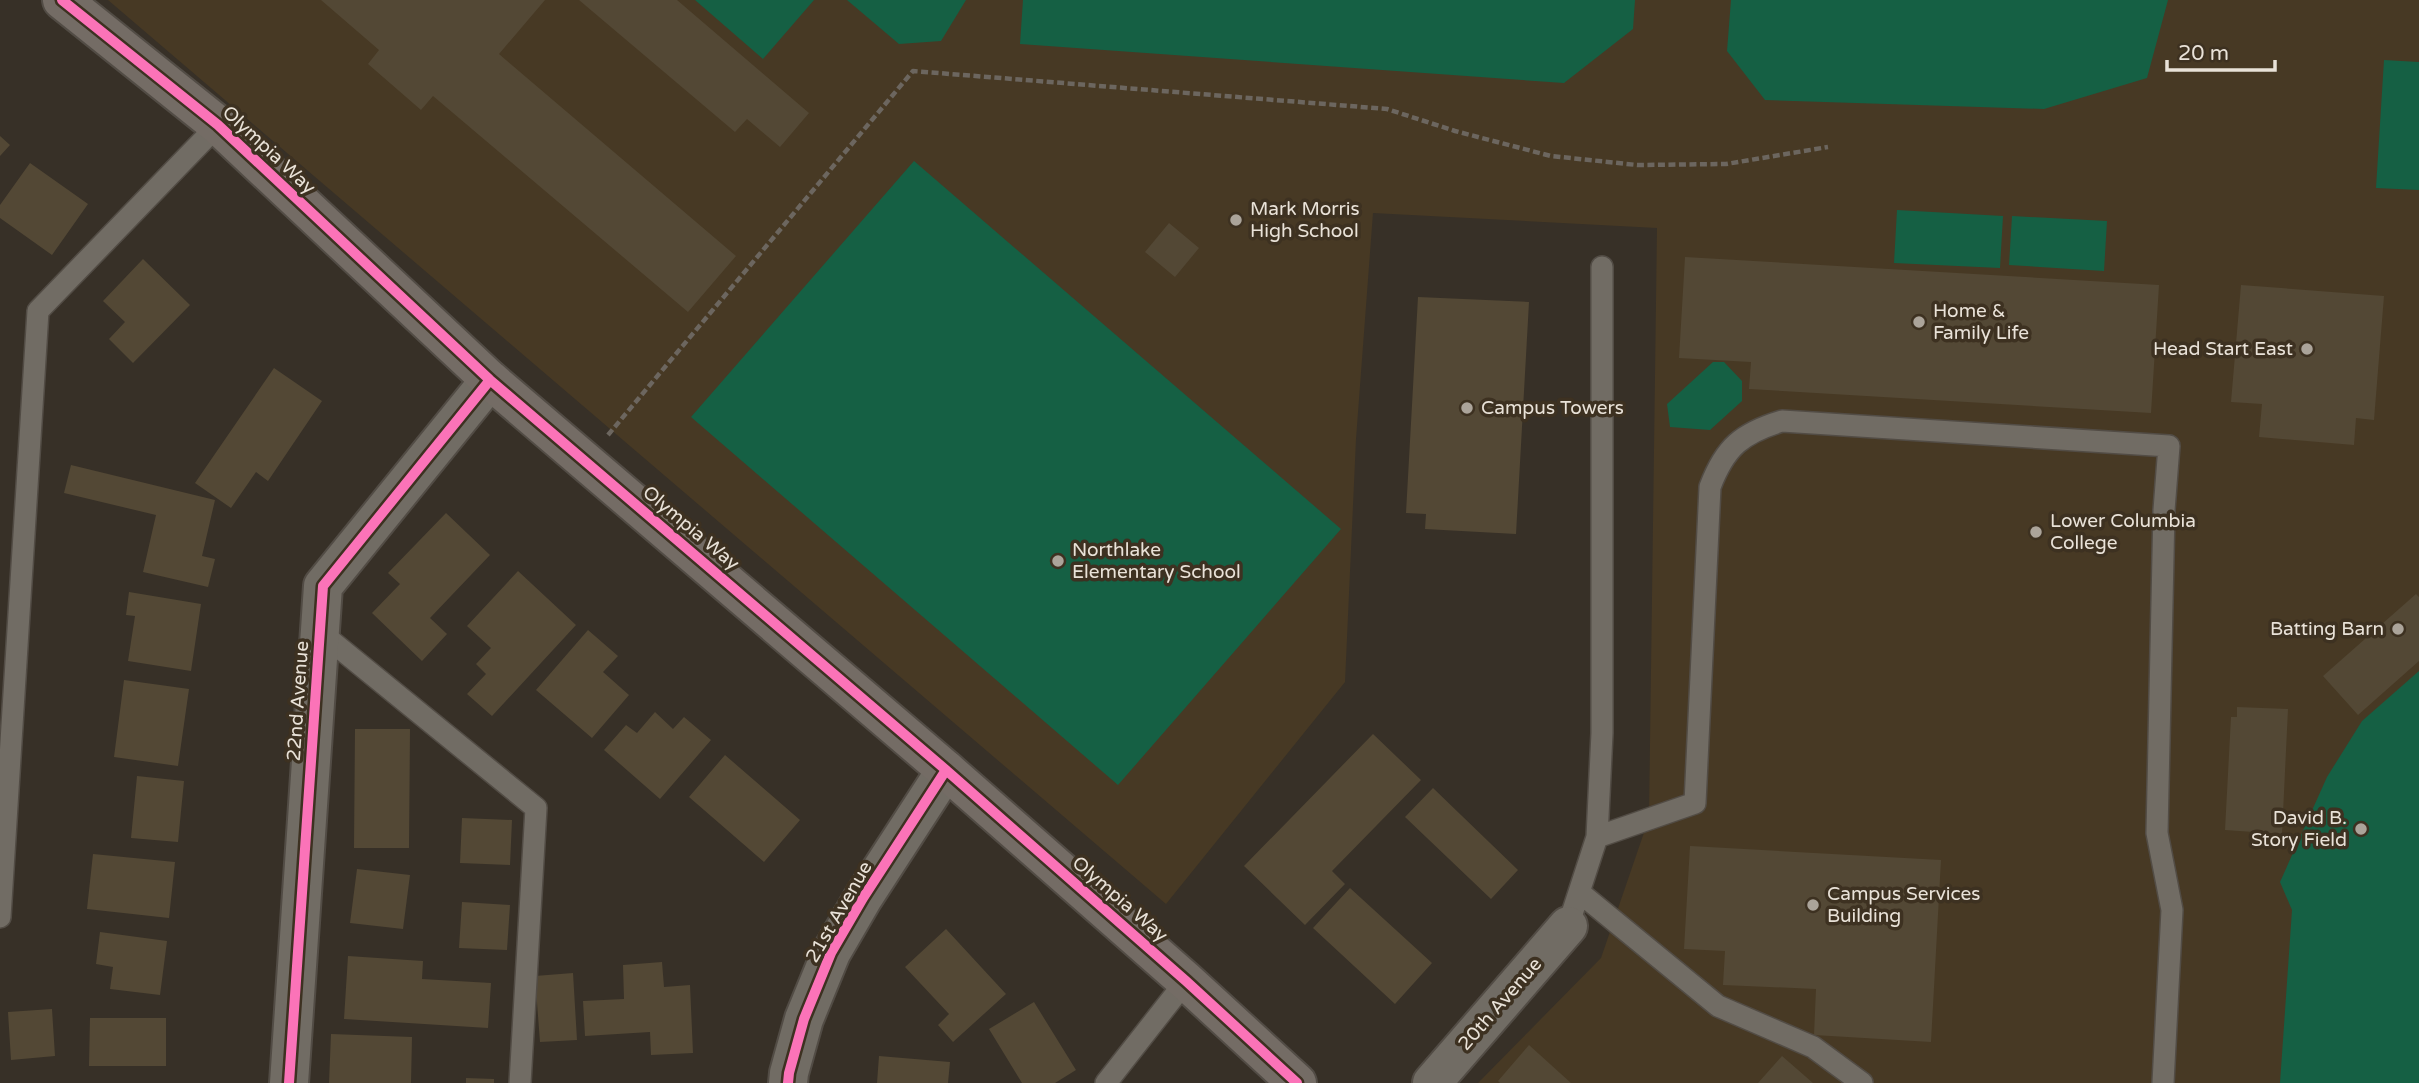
<svg xmlns="http://www.w3.org/2000/svg" width="2419" height="1083" font-family="'Varela Round',sans-serif">
<style>
.built{fill:#473924}
.green{fill:#156044}
.building{fill:#534835}
.lines{fill:none;stroke-linecap:round;stroke-linejoin:round}
.lane-casing{stroke:#524c45;stroke-width:24}
.street-casing{stroke:#524c45;stroke-width:42}
.secondary-casing{stroke:#524c45;stroke-width:42}
.path{stroke:#6c665f;stroke-width:4.5;stroke-dasharray:7 3.5;stroke-linecap:butt}
.lane{stroke:#716c64;stroke-width:21}
.street{stroke:#716c64;stroke-width:38}
.secondary{stroke:#746c65;stroke-width:38}
.cycleway-casing{stroke:#3d3121;stroke-width:15}
.cycleway{stroke:#fb73b8;stroke-width:10}
.poi-dot{fill:#aba49a;stroke:#3d3121;stroke-width:2.5}
.labels{text-anchor:middle;dominant-baseline:central;stroke-width:7;stroke-linejoin:round;paint-order:stroke}
.street-label{font-size:19px;fill:#e9e2d8;stroke:#3d3121}
.poi-label{font-size:19px;fill:#e9e2d8;stroke:#3d3121;text-anchor:start}
</style>
<rect width="100%" height="100%" fill="#373027"/>
<path class="built" d="M108,0H2419V1083H1478L1601,958L1649,818L1657,228L1373,213L1356,439L1345,682L1166,904Z"/>
<path class="green" d="M695,0H814L763,59Z
M847,0H966L941,41L899,44Z
M1023,0H1635L1633,29L1564,83L1020,44Z
M1731,0H2168L2147,78L2044,109L1765,100L1727,51Z
M2384,60L2419,62V190L2376,188Z
M914,161L1341,529L1118,785L691,417Z
M1897,210L2003,216L2000,268L1894,263Z
M2012,216L2107,221L2104,271L2009,265Z
M1713,362H1724L1742,381V401L1710,430L1670,427L1667,404Z
M2419,671V1083H2280L2292,910L2280,882L2327,777L2362,721Z"/>
<path class="building" d="M321,0H545L499,54L736,256L688,312L433,96L421,110L368,64L379,50Z
M579,0H677L809,113L780,147L747,119L735,132Z
M0,136L10,145L0,156Z
M30,163L88,204L52,255L0,218V205Z
M1169,223L1199,248L1175,277L1145,252Z
M1685,257L2159,285L2151,413L1749,389L1751,362L1679,358Z
M143,259L190,305L133,363L109,339L125,322L103,301Z
M2241,285L2384,296L2374,420L2356,418L2354,445L2259,437L2262,404L2231,402Z
M1418,297L1529,302L1516,534L1425,529L1426,514L1406,513Z
M274,368L322,401L268,481L256,472L231,508L195,483Z
M71,465L215,500L202,556L215,559L208,587L143,572L156,515L64,493Z
M446,513L490,555L430,618L447,634L422,661L372,613L400,584L388,573Z
M518,571L576,625L492,716L467,694L486,674L476,664L491,648L467,626Z
M129,592L201,604L191,671L128,661L135,616L126,615Z
M2416,594L2419,597V661L2358,715L2323,676Z
M588,630L618,656L603,672L629,695L592,738L536,690Z
M124,680L189,689L178,766L114,757Z
M2237,707L2288,709L2282,834L2225,830L2231,717H2237Z
M655,712L673,729L684,717L711,740L660,799L604,750L626,725L637,733Z
M355,729H410L409,848H354Z
M1373,734L1421,780L1332,871L1345,884L1305,925L1244,866Z
M725,755L800,820L764,862L689,797Z
M137,776L184,781L178,842L131,838Z
M1433,788L1518,870L1491,899L1405,817Z
M462,818L512,820L510,865L460,863Z
M1690,846L1941,860L1931,1042L1814,1035L1816,989L1723,985L1725,951L1684,949Z
M93,854L175,862L169,918L87,909Z
M357,869L410,875L403,929L350,923Z
M1350,888L1432,963L1395,1004L1313,928Z
M462,902L510,905L507,950L459,948Z
M946,929L1006,994L953,1042L938,1025L949,1014L905,967Z
M100,932L167,941L160,995L110,989L113,967L96,964Z
M348,956L423,961L422,979L491,983L488,1028L344,1019Z
M662,962L664,987L690,985L693,1053L651,1055L650,1032L585,1036L583,1001L624,999L623,965Z
M573,973L577,1040L540,1042L535,976Z
M1034,1002L1076,1070L1055,1083H1022L989,1029Z
M52,1009L55,1056L11,1060L8,1012Z
M90,1018H166V1066H89Z
M331,1034L412,1037L411,1083H329Z
M1529,1045L1571,1083H1500L1498,1081Z
M879,1056L950,1062L948,1083H877Z
M1782,1056L1813,1083H1758Z
M466,1078L494,1079V1083H466Z"/>
<g class="lines">
<g class="lane-casing">
<path id="lane" d="M320,632L536,808L520,1083
M1597,837L1695,803L1710,487C1725,447 1742,433 1782,421L2169,446L2164,510L2157,833L2172,910L2163,1083
M1579,892L1718,1006L1813,1047L1862,1083
M0,917L38,311L218,125
M1568,926L1597,837L1602,733V267
M1106,1083L1186,981"/>
</g>
<g class="street-casing">
<path id="street" d="M289,1083L323,586L490,380
M788,1083L789,1073L804,1019L831,953L863,898L946,770
M1432,1083L1568,926"/>
</g>
<g class="secondary-casing">
<path id="secondary" d="M62,0L218,125L490,380L946,770L1186,981L1297,1083"/>
</g>
<path class="path" d="M608,435L913,71L1387,109L1455,131L1551,156L1637,165L1726,164L1828,147"/>
<use href="#lane" class="lane"/>
<use href="#street" class="street"/>
<use href="#secondary" class="secondary"/>
<g class="cycleway-casing">
<path id="cycleway" d="M62,0L218,125L490,380L946,770L1186,981L1297,1083
M289,1083L323,586L490,380
M788,1083L789,1073L804,1019L831,953L863,898L946,770"/>
</g>
<use href="#cycleway" class="cycleway"/>
</g>
<g class="poi-dot">
<circle cx="1236" cy="220" r="7"/>
<circle cx="1919" cy="322" r="7"/>
<circle cx="2307" cy="349" r="7"/>
<circle cx="1467" cy="408" r="7"/>
<circle cx="2036" cy="532" r="7"/>
<circle cx="1058" cy="561" r="7"/>
<circle cx="2398" cy="629" r="7"/>
<circle cx="2361" cy="829" r="7"/>
<circle cx="1813" cy="905" r="7"/>
</g>
<g class="labels">
<g class="street-label">
<text transform="translate(269 150) rotate(43)">Olympia Way</text>
<text transform="translate(691 528) rotate(40)">Olympia Way</text>
<text transform="translate(298 701) rotate(-86)">22nd Avenue</text>
<text transform="translate(1120 899) rotate(41)">Olympia Way</text>
<text transform="translate(839 912) rotate(-60)">21st Avenue</text>
<text transform="translate(1500 1004) rotate(-49)">20th Avenue</text>
</g>
<g class="poi-label">
<text x="1250" y="209">Mark Morris<tspan x="1250" dy="22">High School</tspan></text>
<text x="1933" y="311">Home &amp;<tspan x="1933" dy="22">Family Life</tspan></text>
<text x="2293" y="349" text-anchor="end">Head Start East</text>
<text x="1481" y="408">Campus Towers</text>
<text x="2050" y="521">Lower Columbia<tspan x="2050" dy="22">College</tspan></text>
<text x="1072" y="550">Northlake<tspan x="1072" dy="22">Elementary School</tspan></text>
<text x="2384" y="629" text-anchor="end">Batting Barn</text>
<text x="2347" y="818" text-anchor="end">David B.<tspan x="2347" dy="22">Story Field</tspan></text>
<text x="1827" y="894">Campus Services<tspan x="1827" dy="22">Building</tspan></text>
</g>
</g>
<path d="M2167 60v10h108v-10" fill="none" stroke="#e9e2d8" stroke-width="3.5"/>
<text x="2178" y="60" font-size="21" fill="#e9e2d8" stroke="#3d3121" stroke-width="5" paint-order="stroke">20 m</text>
</svg>
